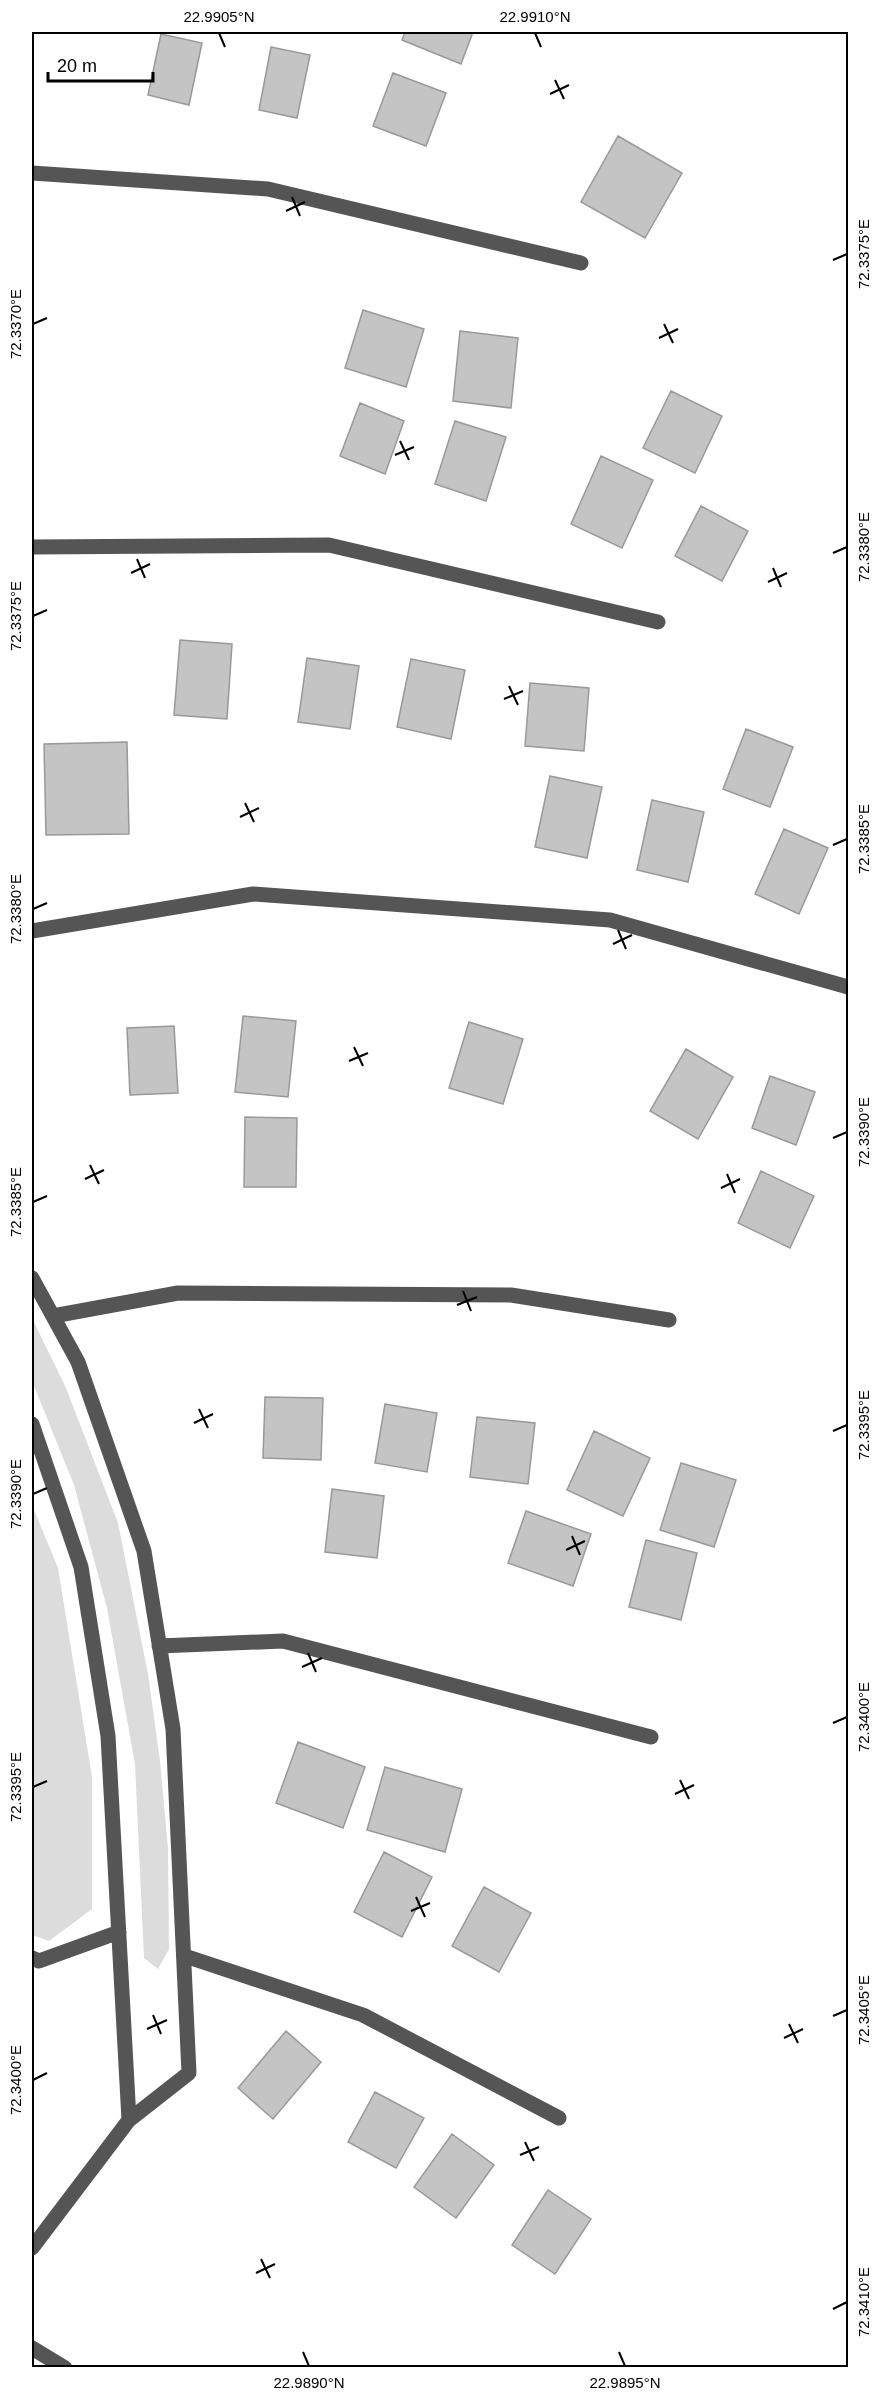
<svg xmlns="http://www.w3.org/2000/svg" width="880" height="2399" font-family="Arial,sans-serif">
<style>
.green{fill:#dcdcdc}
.building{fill:#c4c4c4;stroke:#999;stroke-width:1.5}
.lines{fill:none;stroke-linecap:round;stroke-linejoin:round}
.minor{stroke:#555;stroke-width:15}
.ticks{fill:none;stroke:#000;stroke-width:2}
.neatline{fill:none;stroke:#000;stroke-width:2}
.ticks-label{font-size:15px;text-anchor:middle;fill:#000}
</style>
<rect width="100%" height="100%" fill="#fff"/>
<path class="green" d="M32,1318L66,1388L118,1523L148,1674L160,1761L168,1849L169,1949L158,1969L144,1958L135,1764L107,1608L74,1485L32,1381Z
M32,1505L58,1568L92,1777V1909L49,1941L32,1935Z"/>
<path class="building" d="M405,32H473L461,64L402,40Z
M161,34L202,43L189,105L148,95Z
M271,47L310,55L297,118L259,110Z
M393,73L446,93L426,146L373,126Z
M618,136L682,173L645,238L581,202Z
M32,291L33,350H32Z
M363,310L424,329L406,387L345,368Z
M460,331L518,338L511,408L453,401Z
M671,391L722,416L695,473L643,448Z
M360,403L404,421L385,474L340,456Z
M455,421L506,437L486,501L435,484Z
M601,456L653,480L622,548L571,524Z
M701,506L748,531L722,581L675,556Z
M180,640L232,644L227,719L174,715Z
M307,658L359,666L350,729L298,722Z
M411,659L465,670L451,739L397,727Z
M530,683L589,688L584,751L525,746Z
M746,729L793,747L770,807L723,789Z
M127,742L129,834L46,835L44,744Z
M550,776L602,787L587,858L535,847Z
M652,800L704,812L688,882L637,870Z
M784,829L828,848L799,914L755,894Z
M243,1016L296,1021L288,1097L235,1092Z
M469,1022L523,1039L503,1104L449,1088Z
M174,1026L178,1093L130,1095L127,1028Z
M686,1049L733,1077L698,1139L650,1111Z
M770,1076L815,1092L796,1145L752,1128Z
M245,1117L297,1118L296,1187H244Z
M761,1171L814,1196L790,1248L738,1223Z
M265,1397L323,1398L321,1460L263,1458Z
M385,1404L437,1413L427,1472L375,1463Z
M477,1417L535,1423L528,1484L470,1477Z
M594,1431L650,1458L623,1516L567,1490Z
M681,1463L736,1480L714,1547L660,1530Z
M332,1489L384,1496L377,1558L325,1552Z
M526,1511L591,1534L573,1586L508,1563Z
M646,1540L697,1553L681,1620L629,1607Z
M298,1742L365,1767L343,1828L276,1803Z
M385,1767L462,1789L445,1852L367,1830Z
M384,1852L432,1877L402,1937L354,1912Z
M484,1887L531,1913L499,1972L452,1946Z
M286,2031L321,2062L273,2119L238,2088Z
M375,2092L424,2118L396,2168L348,2142Z
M452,2134L494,2165L456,2218L414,2187Z
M548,2190L591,2219L555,2274L512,2245Z"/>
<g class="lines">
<path class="minor" d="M32,173L268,189L581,263
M32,547L329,545L658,622
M32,931L253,894L610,920L848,987
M32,1278L78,1362L144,1551L173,1729L189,2073L129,2120L32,2248
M53,1316L178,1293L511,1295L669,1320
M32,1424L81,1567L108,1736L129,2120
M159,1646L283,1641L651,1737
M185,1956L363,2015L559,2118
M32,1958L39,1961L119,1932
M32,2348L65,2368"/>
</g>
<path class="ticks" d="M219,33L225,47M535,33L541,47M555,80L564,99M550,94L569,85M292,197L300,216M286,211L305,202M833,260L847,254M33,324L47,318M664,324L673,343M659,338L678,329M400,441L409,460M395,455L414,447M833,553L847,547M137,559L145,578M773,568L781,587M131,573L150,564M768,582L787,573M33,616L47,610M509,686L518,705M504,699L523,691M245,803L254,822M240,817L259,808M833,845L847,839M33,909L47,903M618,930L626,949M613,944L632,935M354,1047L363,1066M349,1061L368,1053M833,1138L847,1132M90,1165L99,1184M727,1174L735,1193M85,1179L104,1170M721,1188L740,1179M33,1202L47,1196M463,1291L471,1311M457,1305L477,1297M199,1409L208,1428M194,1423L213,1414M833,1431L847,1425M33,1494L47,1488M572,1536L580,1555M566,1550L585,1541M308,1653L316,1672M302,1667L322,1658M833,1723L847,1717M680,1780L689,1799M33,1787L47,1781M675,1794L694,1785M416,1897L425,1917M411,1911L430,1903M153,2015L161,2034M833,2016L847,2010M789,2024L798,2043M147,2029L167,2020M784,2038L803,2029M33,2080L47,2073M525,2142L534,2161M520,2155L539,2147M261,2259L270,2278M256,2273L275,2264M833,2309L847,2302M303,2352L309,2366M619,2352L625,2366"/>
<rect width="880" height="2399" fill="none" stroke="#ffffff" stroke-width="66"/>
<path d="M48 72v9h105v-9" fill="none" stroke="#000000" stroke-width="3"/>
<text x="57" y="72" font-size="18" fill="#000000" stroke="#ffffff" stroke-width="4.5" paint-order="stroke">20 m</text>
<rect x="33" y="33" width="814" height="2333" class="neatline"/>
<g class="ticks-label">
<text x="219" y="22">22.9905°N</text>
<text x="535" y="22">22.9910°N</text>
<text transform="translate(864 254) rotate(-90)" y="5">72.3375°E</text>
<text transform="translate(16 324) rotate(-90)" y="5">72.3370°E</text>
<text transform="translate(864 547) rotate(-90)" y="5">72.3380°E</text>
<text transform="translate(16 616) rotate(-90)" y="5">72.3375°E</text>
<text transform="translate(864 839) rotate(-90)" y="5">72.3385°E</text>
<text transform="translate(16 909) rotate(-90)" y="5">72.3380°E</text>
<text transform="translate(864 1132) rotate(-90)" y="5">72.3390°E</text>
<text transform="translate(16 1202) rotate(-90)" y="5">72.3385°E</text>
<text transform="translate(864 1425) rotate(-90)" y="5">72.3395°E</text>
<text transform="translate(16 1494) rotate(-90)" y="5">72.3390°E</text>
<text transform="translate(864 1717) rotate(-90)" y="5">72.3400°E</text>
<text transform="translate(16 1787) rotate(-90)" y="5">72.3395°E</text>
<text transform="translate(864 2010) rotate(-90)" y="5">72.3405°E</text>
<text transform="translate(16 2080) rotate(-90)" y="5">72.3400°E</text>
<text transform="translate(864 2302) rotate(-90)" y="5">72.3410°E</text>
<text x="309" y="2388">22.9890°N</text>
<text x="625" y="2388">22.9895°N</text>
</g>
</svg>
